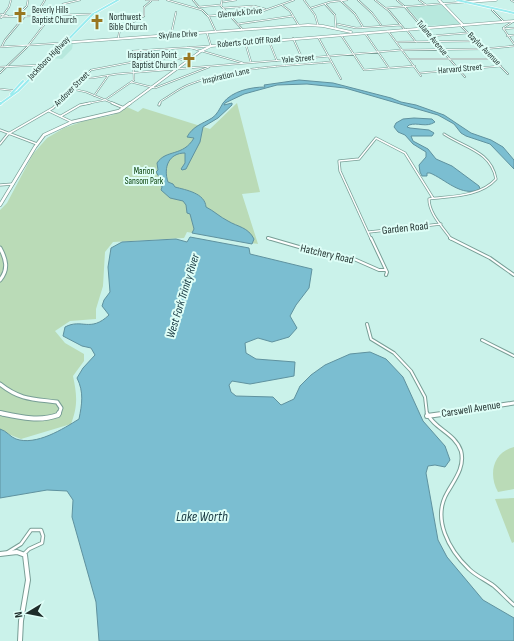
<svg xmlns="http://www.w3.org/2000/svg" width="514" height="641" font-family="'Sofia Sans Condensed',sans-serif">
<style>
.built{fill:#b7e8dd}
.green{fill:#badbb7}
.water{fill:#7bbed1;stroke:#5f929f}
.lines{fill:none;stroke-linecap:round;stroke-linejoin:round}
.minor-far3-casing{stroke:#789e96;stroke-width:2}
.minor-far2-casing{stroke:#789e96;stroke-width:3}
.minor-far1-casing{stroke:#789e96;stroke-width:4}
.minor-casing{stroke:#789e96;stroke-width:4.5}
.tertiary-far3-casing{stroke:#789e96;stroke-width:3}
.tertiary-far2-casing{stroke:#789e96;stroke-width:4}
.tertiary-far1-casing{stroke:#789e96;stroke-width:5}
.tertiary-casing{stroke:#789e96;stroke-width:6}
.primary-far1-casing{stroke:#fff;stroke-width:3}
.primary-casing{stroke:#fff;stroke-width:4}
.minor-far3{stroke:#fff;stroke-width:1}
.minor-far2{stroke:#fff;stroke-width:1.5}
.minor-far1{stroke:#fff;stroke-width:2}
.minor{stroke:#fff;stroke-width:2.5}
.tertiary-far3{stroke:#fff;stroke-width:2}
.tertiary-far2{stroke:#fff;stroke-width:2.5}
.tertiary-far1{stroke:#fff;stroke-width:3}
.tertiary{stroke:#fff;stroke-width:4}
.primary-far1{stroke:#99ecef;stroke-width:2}
.primary{stroke:#99ecef;stroke-width:2.5}
.labels{text-anchor:middle;dominant-baseline:central;stroke-width:4;stroke-linejoin:round;paint-order:stroke}
.far-poi-label{font-size:9px;fill:#1e2d2a;stroke:#defef7;text-anchor:start}
.far-street-label{font-size:9px;fill:#1e2d2a;stroke:#defef7}
.far-park-label{font-size:9px;fill:#003b01;stroke:#defef7}
.street-label{font-size:11px;fill:#1e2d2a;stroke:#defef7}
.water-label{font-size:12px;font-style:italic;fill:#193942;stroke:#defef7}
.near-water-label{font-size:14px;font-style:italic;fill:#193942;stroke:#defef7}
</style>
<rect width="100%" height="100%" fill="#caf2ea"/>
<path class="built" d="M442,5L460,24L424,26L407,7Z
M67,43H73L72,49L62,59L51,58Z"/>
<path class="green" d="M237,103L260,192L242,194L258,244L187,232L184,238L113,242L105,252L103,286L96,309V319L70,321L55,331L65,343L84,354V361L73,376C77,395 78,406 71,424L21,439L0,431V210L7,203L33,154L47,138L64,128L84,121L113,115L127,107L138,112L143,108L210,129Z
M514,447V489L498,492C488,474 493,452 514,447Z
M514,498V542L512,543L495,499Z"/>
<path class="water" d="M299,80L333,83L391,98L401,102L416,105L444,115L471,133L491,140L503,147L514,160V169L490,144L466,136L461,133L454,124L438,115L345,88L307,84L277,85L244,94L225,103L224,105L232,103V105L218,118L203,127L200,142L186,169L182,170L181,169L185,163V153C169,153 163,167 168,182L173,184L175,187C186,190 205,193 206,207C214,211 220,217 228,221C238,227 248,227 254,239L252,244L192,233L194,229L190,214L187,213L186,205L183,201L170,198L161,190L162,187L160,182L161,180L156,172L158,170L157,163C166,149 183,157 194,138L187,137C193,126 202,124 212,118C217,115 220,108 223,103C232,91 251,87 265,87L264,85Z
M414,118L432,119L435,122C426,128 418,122 409,125L407,127L410,128L429,130L434,133L432,136H411L413,141L428,149L436,159L452,166L479,186L480,189C462,198 445,179 430,173H427V176H422L420,172L419,165L426,157V152L413,144L405,135L398,132L394,127L396,123L403,119Z
M190,237L249,248L250,254L312,269L309,288L296,305L290,316L297,328L289,337L272,342L258,338L245,343L246,353L256,359L295,362L294,376L250,384L232,381L229,385L231,392L236,396L273,397L281,405L294,399L300,386L311,375L325,365L350,354L370,352L386,359L403,377L423,421L445,446L450,460L445,467L435,465L428,466L426,473L438,540L447,557L483,600L514,618V641H99L96,602L72,517L73,500L67,491L47,490L0,498V429C7,431 10,437 16,439C36,446 63,429 79,419C82,404 84,392 77,378L83,368L95,355L91,348L82,346L63,336L65,327C82,318 90,333 109,315L102,306L104,300L110,292L108,267L111,248L122,242L176,239L187,242Z"/>
<g class="lines">
<g class="minor-far3-casing">
<path id="minor-far3" d="M146,0H158
M167,0L202,10L209,17L216,32
M193,0L199,7
M222,0L221,6L243,30
M304,0L315,15L318,25
M358,0L372,13L381,25
M375,0L389,11L405,30
M397,0L405,7L465,77
M419,0L426,5
M511,0L514,2
M341,1L355,14L363,27
M223,2L236,0
M325,4L335,15L336,29
M282,5L290,11L299,26
M199,7L221,5
M223,8L254,6L265,9
M311,8L330,2L347,0
M386,8L465,2
M494,9L492,10L504,22
M0,14L8,16
M17,16L27,6L28,0
M35,16L45,0
M208,16L260,12L294,0
M0,17L93,14
M1,18L9,7L11,0
M514,21L503,28L514,44
M238,24L293,16
M337,24L356,28L401,25
M460,25L508,74
M406,29L416,42
M503,29L514,28
M388,31L421,76
M365,33L389,68
M171,35L176,12
M341,35L364,70L415,66
M430,36L467,33
M507,36L514,35
M318,37L341,79
M293,38L302,58
M118,39L120,29L144,16V7L151,1
M269,41L277,61
M245,42L251,62
M397,42L475,41
M2,46L5,40L25,16
M0,47L61,43
M188,47L243,63
M410,59H493
M0,67L42,65
M0,73L27,47L57,8L63,4L80,0
M420,73L501,66
M82,77L92,78L117,74L401,50L483,49L514,46
M131,82L155,88L209,67
M0,89L18,91
M72,89L86,92L115,104
M94,96L108,76
M57,104L91,70L138,61L175,58L189,61
M85,104L105,100L134,80L133,51L211,46L207,33
M159,104L161,101C170,96 178,89 188,85C233,67 283,66 331,62"/>
</g>
<g class="minor-far2-casing">
<path id="minor-far2" d="M112,103L124,108
M159,105L160,103
M49,111L72,122
M61,116L80,105L90,103
M0,130L37,144
M444,134C465,148 491,151 496,179C480,197 451,196 429,199C429,214 443,227 451,239
M0,144L8,134L53,108L58,103
M0,185L13,184
M369,232L441,224
M268,238L270,239
M371,239L340,171L339,161L359,159L376,138L405,153L433,198"/>
</g>
<g class="minor-far1-casing">
<path id="minor-far1" d="M268,238L306,249L354,259L379,270H386
M371,238L387,272L386,275
M450,238L490,258L514,275
M367,324L371,339L394,353L411,371L425,397L427,414
M482,340L514,356"/>
</g>
<g class="minor-casing">
<path id="minor" d="M427,413C434,429 455,433 461,451C465,467 455,479 447,493C432,519 449,550 469,569C476,576 486,580 494,586C501,592 507,599 514,605
M8,552L21,544L31,530H41L43,536L42,543L29,549L24,554"/>
</g>
<g class="tertiary-far3-casing">
<path id="tertiary-far3" d="M439,0L463,25
M466,2L496,0
M61,43L308,25L323,26L351,32
M129,104L201,51L211,46L514,21"/>
</g>
<g class="tertiary-far2-casing">
<path id="tertiary-far2" d="M0,205L35,147L44,135L72,122L119,111L130,103"/>
</g>
<g class="tertiary-far1-casing">
<path id="tertiary-far1" d="M0,248C6,259 9,269 0,280
M0,384C20,400 33,399 57,402L61,408L59,414
M0,413L3,414
M442,414L514,403"/>
</g>
<g class="tertiary-casing">
<path id="tertiary" d="M0,413C19,417 39,422 58,415L59,413
M427,416L449,413
M0,554L17,552L25,555L28,580L21,621L20,641"/>
</g>
<g class="primary-far1-casing">
<path id="primary-far1" d="M457,0L514,13
M11,94L23,81
M0,104L18,91L93,14L118,0"/>
</g>
<g class="primary-casing">
<path id="primary" d="M0,104L1,103"/>
</g>
<use href="#minor-far3" class="minor-far3"/>
<use href="#minor-far2" class="minor-far2"/>
<use href="#minor-far1" class="minor-far1"/>
<use href="#minor" class="minor"/>
<use href="#tertiary-far3" class="tertiary-far3"/>
<use href="#tertiary-far2" class="tertiary-far2"/>
<use href="#tertiary-far1" class="tertiary-far1"/>
<use href="#tertiary" class="tertiary"/>
<use href="#primary-far1" class="primary-far1"/>
<use href="#primary" class="primary"/>
</g>
<defs>
<g id="church-bare" transform="scale(1.2)"><path d="M-1.2-6h2.4v3.5h3.3v2.4h-3.3V6h-2.4V-.1h-3.3v-2.4h3.3Z" fill="#997721" stroke="#defef7" stroke-width="2.5" paint-order="stroke"/></g>
</defs>
<g fill-rule="evenodd">
<use href="#church-bare" x="20" y="15"/>
<use href="#church-bare" x="97" y="22"/>
<use href="#church-bare" x="189" y="60"/>
</g>
<g class="labels">
<g class="far-poi-label">
<text x="32" y="10">Beverly Hills<tspan x="32" dy="10">Baptist Church</tspan></text>
<text x="109" y="17">Northwest<tspan x="109" dy="10">Bible Church</tspan></text>
<text x="177" y="55" text-anchor="end">Inspiration Point<tspan x="177" dy="10">Baptist Church</tspan></text>
</g>
<g class="far-street-label">
<text transform="translate(240 13) rotate(-6)">Glenwick Drive</text>
<text transform="translate(178 35) rotate(-4)">Skyline Drive</text>
<text transform="translate(432 38) rotate(50)">Tulane Avenue</text>
<text transform="translate(249 42) rotate(-5)">Roberts Cut Off Road</text>
<text transform="translate(484 49) rotate(45)">Baylor Avenue</text>
<text transform="translate(49 58) rotate(-46)">Jacksboro Highway</text>
<text transform="translate(298 59) rotate(-5)">Yale Street</text>
<text transform="translate(460 69) rotate(-5)">Harvard Street</text>
<text transform="translate(226 76) rotate(-13)">Inspiration Lane</text>
<text transform="translate(72 89) rotate(-45)">Andover Street</text>
</g>
<g class="far-park-label">
<text x="144" y="171">Marion<tspan x="144" dy="10">Sansom Park</tspan></text>
</g>
<g class="street-label">
<text transform="translate(405 228) rotate(-6)">Garden Road</text>
<text transform="translate(327 254) rotate(13)">Hatchery Road</text>
<text transform="translate(471 409) rotate(-9)">Carswell Avenue</text>
</g>
<g class="water-label">
<text transform="translate(183 296) rotate(-73)">West Fork Trinity River</text>
</g>
<g class="near-water-label">
<text x="202" y="516">Lake Worth</text>
</g>
</g>
<g transform="translate(28 613) rotate(260)" stroke="#defef7" stroke-width="3" paint-order="stroke">
<path d="M0-3L7 15L0 10L-7 15Z" fill="#1e2d2a"/>
<text y="-6" font-size="11" font-weight="bold" text-anchor="middle" fill="#1e2d2a">N</text>
</g>
</svg>
